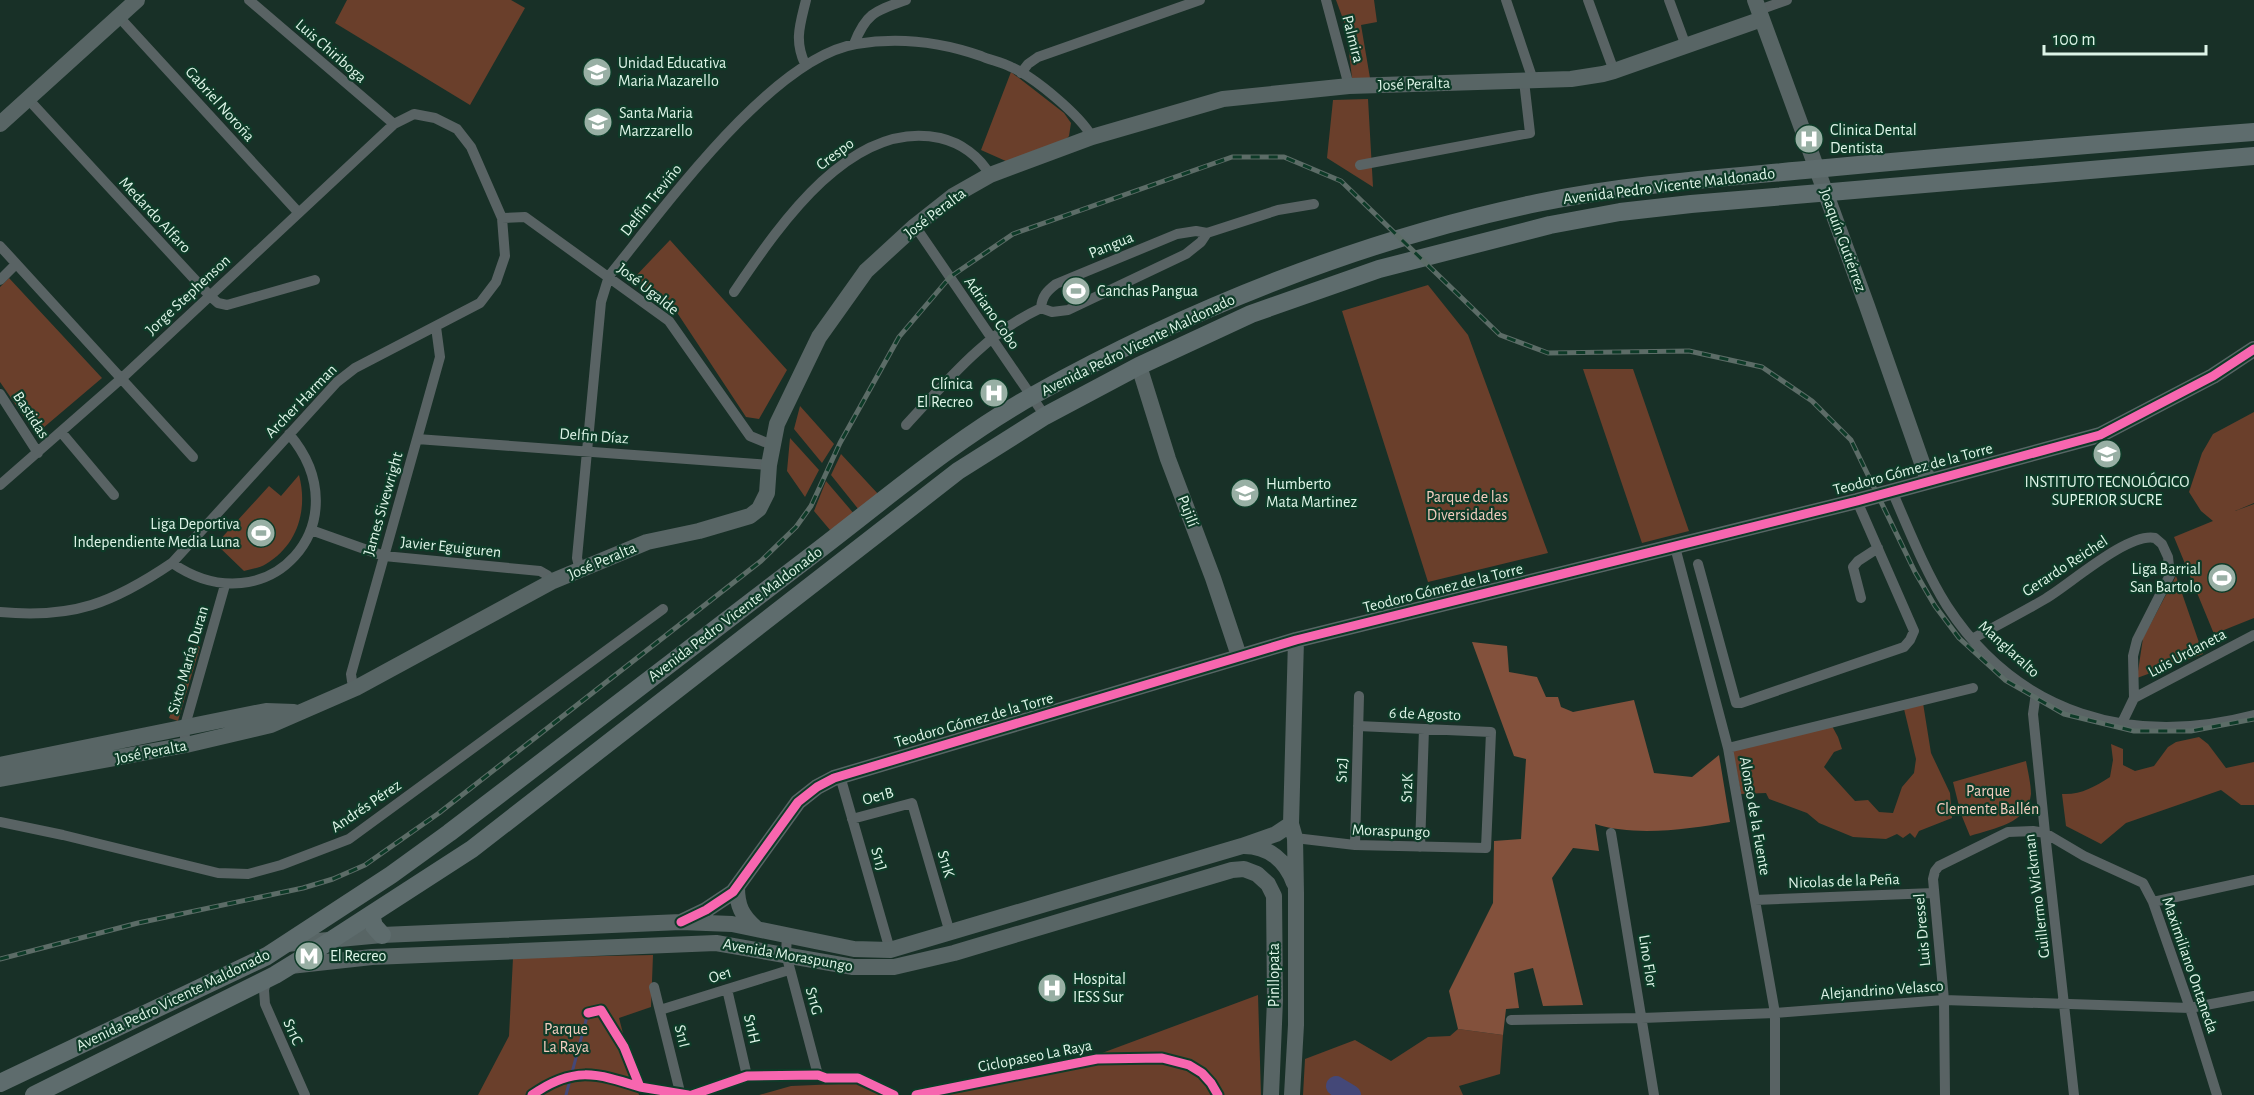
<svg xmlns="http://www.w3.org/2000/svg" width="2254" height="1095" font-family="'Alegreya Sans',sans-serif">
<style>
.green{fill:#6a3f2b}
.forest{fill:#83513c}
.lines{fill:none;stroke-linecap:round;stroke-linejoin:round}
.stream{stroke:#444878;stroke-width:3}
.river{stroke:#444878;stroke-width:20}
.street{stroke:#596364;stroke-width:10}
.secondary{stroke:#586565;stroke-width:16}
.primary{stroke:#5e6c6d;stroke-width:18}
.rail-casing{stroke:#5c6c67;stroke-width:5}
.rail{stroke:#0e3b28;stroke-width:3;stroke-dasharray:9;stroke-linecap:butt}
.cycleway-casing{stroke:#0e3b28;stroke-width:13}
.cycleway{stroke:#f766af;stroke-width:9}
.labels{text-anchor:middle;dominant-baseline:central;stroke-width:4.5;stroke-linejoin:round;paint-order:stroke}
.street-label{font-size:16px;fill:#ddf4e7;stroke:#0e3b28}
.poi-label{font-size:16px;fill:#ddf4e7;stroke:#0e3b28;text-anchor:start}
.park-label{font-size:16px;fill:#f4cdbf;stroke:#0e3b28}
</style>
<rect width="100%" height="100%" fill="#183027"/>
<path class="green" d="M347,0H511L525,8L470,105L335,23Z
M1336,0H1374L1377,22L1361,25L1370,78H1352L1346,27Z
M1011,72L1064,113L1071,123L1069,136L1062,144L1008,162L981,150Z
M1368,99L1373,187L1327,158L1333,100Z
M670,240L787,370L759,419L746,417L676,311L633,279Z
M9,278L102,378L36,434L0,382V287Z
M1428,285L1468,335L1548,553L1428,582L1342,311Z
M1583,369H1633L1689,531L1642,543Z
M800,406L834,444L822,463L794,429Z
M2254,412V503L2235,511L2254,504V618L2214,634L2174,537L2213,521L2201,511L2189,492L2202,453L2213,434Z
M790,438L819,470L805,497L787,471Z
M841,454L879,495L859,510L831,475Z
M299,475C308,509 298,545 266,564C260,568 251,569 244,571L216,544L269,486L281,496Z
M826,481L855,515L830,530L814,511Z
M2176,576L2203,654L2137,678L2143,638Z
M195,644L200,647L178,721L169,718Z
M1923,703L1931,753L1950,793L1952,818L1919,831L1915,838L1910,833L1903,838L1897,834L1886,839L1853,837L1819,823L1807,813L1769,799L1766,793L1741,794L1732,747L1832,726L1838,737L1842,749L1834,752L1824,767L1855,801L1868,800L1879,812L1893,813L1902,787L1914,773L1916,759L1904,709Z
M2199,737L2208,744L2226,768L2254,762V805H2241L2221,790L2126,823L2101,844L2066,826L2062,794C2081,795 2094,787 2110,777L2113,760L2111,744L2123,749V765L2135,771L2154,766L2168,747L2176,742Z
M2026,761C2028,772 2031,784 2031,794C2028,824 1994,828 1970,836L1961,814L1953,782Z
M653,955L651,1007L619,1018L639,1095H478L509,1036L513,958Z
M1258,995L1261,1095H915L1086,1059Z
M1458,1029L1503,1035L1500,1074L1459,1086L1463,1095H1303L1305,1059L1355,1040L1391,1061L1428,1037L1450,1036Z
M862,1083L893,1095H759L791,1086Z"/>
<path class="forest" d="M1472,642L1507,646L1509,672L1537,677L1546,697H1558L1561,707L1573,712L1634,700L1654,773L1692,777L1719,755L1730,822C1689,829 1636,837 1595,824L1599,851L1573,848L1552,878L1583,1005L1543,1006L1533,968L1514,973L1519,1008L1506,1009L1503,1035L1458,1029L1449,991L1493,903L1494,841L1521,839L1526,759L1514,756Z"/>
<g class="lines">
<path class="stream" d="M566,1095L588,1013"/>
<path class="river" d="M1336,1086L1351,1095"/>
<path class="street" d="M249,0L394,124
M1326,0L1349,86
M1506,0L1533,80
M1588,0L1614,71
M1669,0L1686,46
M1759,10L1787,0
M119,17L298,212
M854,44C866,13 875,11 906,0
M805,64C794,40 800,25 806,0
M1021,73L1028,64L1038,57L1200,0
M28,99L210,296L218,303L227,305L315,280
M1360,165L1530,133L1524,81
M502,218L525,217L669,321L750,436L772,445
M915,226L1045,416
M0,246L193,457
M0,280L16,264
M734,292C777,229 850,118 940,138C961,143 979,156 990,175
M1041,308C1042,296 1047,291 1056,284L1177,234L1196,231L1207,233L1278,210L1314,204
M0,394L38,453
M906,425C947,381 985,334 1041,308L1052,312L1068,310L1186,254L1201,242L1207,233
M61,432L114,495
M417,439L769,465
M0,485L122,378L394,124L414,114L435,118L457,129L471,147L502,218L505,256L496,282L480,303L355,368L337,382L172,563C113,603 73,619 0,612
M1892,491C1909,530 1925,571 1947,606C2018,715 2132,747 2254,715
M311,530L384,556L540,571L547,575L553,581
M1675,547L1728,748L1775,1013V1095
M172,563C268,629 364,522 289,434
M1698,564L1736,703H1741L1904,647L1910,640L1914,631L1857,501
M580,570L577,558L601,302L609,276C662,211 771,58 856,44C897,37 941,42 981,56C990,60 1001,62 1011,67C1034,77 1080,115 1092,137
M1861,598L1853,567L1858,561L1878,548
M1972,639C1996,626 2021,613 2045,599C2069,585 2128,532 2155,538L2162,544L2168,557L2170,575L2137,640L2133,656L2134,698L2121,725
M356,688L352,681L351,674L440,357L436,327
M2036,693L2033,714L2045,833L2074,1095
M2134,698L2254,635
M186,745L184,729L225,585
M1728,748L1973,688
M840,776L890,950
M852,819L912,803L950,933
M0,822L63,835L218,873L248,874L281,865L349,839L663,609
M1611,833L1654,1095
M1295,838L1355,845L1486,848L1491,732L1358,726
M1355,845L1359,696
M1420,847L1424,729
M1755,900L1934,893
M2153,902L2254,880
M787,935L786,954L818,1075
M267,978L264,990L265,1004L305,1095
M654,987L680,1092
M727,989L747,1076
M660,1010L789,970
M1511,1020L1642,1018L1775,1013L1944,1000L2190,1008L2254,996
M1945,1095L1944,1000L1933,879L1935,871L1939,866L2008,832L2033,831L2045,833L2084,856L2143,883L2153,902L2190,1008L2217,1095"/>
<path class="secondary" d="M1755,0L1867,306L1928,480
M0,124L137,0
M1139,366L1168,459L1213,578L1239,656
M0,765L266,711L294,712
M0,779L186,745L271,725L356,688L553,581L647,542L699,531L750,516L759,509L767,493L769,465L777,424L819,337L866,271L915,226L953,196L990,175L1092,137L1223,99L1349,86L1571,79L1603,74L1614,71L1762,19
M1244,846C1269,846 1286,861 1294,883
M737,887C737,906 742,916 756,928
M681,922L706,910L733,892L798,802L817,787L834,778L1296,640L1857,501L2100,435L2213,376L2254,349
M286,944L382,935L681,922L732,924L854,949L890,950L1242,846L1276,834L1291,824
M290,966L372,957L716,943L853,967H894L954,953L1232,870L1244,869L1257,874L1268,884L1274,896L1275,1000L1271,1095
M1292,1095L1296,1025V893L1295,838L1291,824L1296,640"/>
<path class="primary" d="M371,915L374,926L382,935
M0,1083L267,956L391,875L449,833C568,742 688,650 807,559C881,503 952,441 1034,395C1188,309 1364,239 1537,203C1628,184 1722,178 1815,169C1961,155 2108,143 2254,132
M34,1095L275,975L319,948L472,849L958,471L1045,416L1139,366L1251,314L1379,269L1550,225L1620,212L1691,204L2254,156"/>
<g class="rail-casing">
<path id="rail" d="M0,959L138,923L303,888L333,879L365,865L439,813L761,561L796,527L811,506L840,443L899,337L950,277L1013,234L1232,157H1284L1341,181L1500,335L1548,353L1689,351L1762,367L1812,401L1851,440L1915,572L1935,606L1959,638L2005,680L2064,714L2134,731H2191L2254,719"/>
</g>
<use href="#rail" class="rail"/>
<g class="cycleway-casing">
<path id="cycleway" d="M681,922L706,910L733,892L798,802L817,787L834,778L1296,640L1857,501L2100,435L2213,376L2254,349
M588,1013L601,1010L624,1047L640,1087L688,1095
M532,1095C573,1066 596,1073 640,1087
M692,1095L747,1076L818,1075L826,1078H858L894,1095
M916,1095L1097,1059L1162,1058L1189,1065L1202,1073L1211,1083L1218,1095"/>
</g>
<use href="#cycleway" class="cycleway"/>
</g>
<defs>
<g id="school-disc" transform="scale(1.5)"><circle r="9.5" fill="#98afa4" stroke="#0e3b28"/><path d="M0-5L7-2L0 1L-7-2ZM-4 1L0 2.5L4 1V4Q0 6-4 4Z" fill="#fff"/></g>
<g id="university-disc" transform="scale(1.5)"><circle r="9.5" fill="#98afa4" stroke="#0e3b28"/><path d="M0-5L7-2L0 1L-7-2ZM-4 1L0 2.5L4 1V4Q0 6-4 4Z" fill="#fff"/></g>
<g id="hospital-disc" transform="scale(1.5)"><circle r="9.5" fill="#98afa4" stroke="#0e3b28"/><path d="M-5-5h3v3.5h4V-5h3V5h-3V1.5h-4V5h-3Z" fill="#fff"/></g>
<g id="stadium-disc" transform="scale(1.5)"><circle r="9.5" fill="#98afa4" stroke="#0e3b28"/><path d="M0-5a6.5 5 0 1 0 0 10a6.5 5 0 1 0 0-10ZM-3.5-1.8h7v3.6h-7Z" fill="#fff"/></g>
<g id="metro-disc" transform="scale(1.5)"><circle r="9.5" fill="#98afa4" stroke="#0e3b28"/><path d="M-5.5 5V-5H-3L0 0L3-5H5.5V5H3V-.5L0 4L-3-.5V5Z" fill="#fff"/></g>
</defs>
<g fill-rule="evenodd">
<use href="#school-disc" x="597" y="72"/>
<use href="#university-disc" x="598" y="122"/>
<use href="#hospital-disc" x="1809" y="139"/>
<use href="#stadium-disc" x="1076" y="291"/>
<use href="#hospital-disc" x="994" y="393"/>
<use href="#university-disc" x="2107" y="454"/>
<use href="#school-disc" x="1245" y="493"/>
<use href="#stadium-disc" x="261" y="533"/>
<use href="#stadium-disc" x="2222" y="578"/>
<use href="#metro-disc" x="309" y="956"/>
<use href="#hospital-disc" x="1052" y="988"/>
</g>
<g class="labels">
<g class="street-label">
<text transform="translate(1353 39) rotate(76)">Palmira</text>
<text transform="translate(331 51) rotate(41)">Luis Chiriboga</text>
<text transform="translate(1414 84) rotate(-2)">José Peralta</text>
<text transform="translate(220 104) rotate(48)">Gabriel Noroña</text>
<text transform="translate(835 154) rotate(-37)">Crespo</text>
<text transform="translate(1669 186) rotate(-7)">Avenida Pedro Vicente Maldonado</text>
<text transform="translate(651 200) rotate(-51)">Delfín Treviño</text>
<text transform="translate(935 213) rotate(-37)">José Peralta</text>
<text transform="translate(155 215) rotate(47)">Medardo Alfaro</text>
<text transform="translate(1843 240) rotate(70)">Joaquín Gutiérrez</text>
<text transform="translate(1111 245) rotate(-22)">Pangua</text>
<text transform="translate(648 289) rotate(38)">José Ugalde</text>
<text transform="translate(188 295) rotate(-43)">Jorge Stephenson</text>
<text transform="translate(992 313) rotate(55)">Adriano Cobo</text>
<text transform="translate(1138 345) rotate(-26)">Avenida Pedro Vicente Maldonado</text>
<text transform="translate(301 401) rotate(-46)">Archer Harman</text>
<text transform="translate(31 415) rotate(57)">Bastidas</text>
<text transform="translate(594 436) rotate(4)">Delfin Díaz</text>
<text transform="translate(1913 469) rotate(-15)">Teodoro Gómez de la Torre</text>
<text transform="translate(383 504) rotate(-74)">James Sivewright</text>
<text transform="translate(1188 511) rotate(69)">Pujilí</text>
<text transform="translate(451 547) rotate(6)">Javier Eguiguren</text>
<text transform="translate(602 561) rotate(-23)">José Peralta</text>
<text transform="translate(2065 566) rotate(-33)">Gerardo Reichel</text>
<text transform="translate(1443 588) rotate(-14)">Teodoro Gómez de la Torre</text>
<text transform="translate(735 614) rotate(-37)">Avenida Pedro Vicente Maldonado</text>
<text transform="translate(2009 649) rotate(42)">Manglaralto</text>
<text transform="translate(2187 653) rotate(-28)">Luis Urdaneta</text>
<text transform="translate(188 660) rotate(-74)">Sixto María Duran</text>
<text transform="translate(1425 714) rotate(2)">6 de Agosto</text>
<text transform="translate(974 720) rotate(-16)">Teodoro Gómez de la Torre</text>
<text transform="translate(151 752) rotate(-11)">José Peralta</text>
<text transform="translate(1342 770) rotate(-88)">S12J</text>
<text transform="translate(1407 788) rotate(-88)">S12K</text>
<text transform="translate(878 796) rotate(-15)">Oe1B</text>
<text transform="translate(366 806) rotate(-34)">Andrés Pérez</text>
<text transform="translate(1755 816) rotate(80)">Alonso de la Fuente</text>
<text transform="translate(1391 831) rotate(2)">Moraspungo</text>
<text transform="translate(879 859) rotate(74)">S11J</text>
<text transform="translate(946 864) rotate(74)">S11K</text>
<text transform="translate(1844 881) rotate(-2)">Nicolas de la Peña</text>
<text transform="translate(2037 896) rotate(-97)">Guillermo Wickman</text>
<text transform="translate(1922 930) rotate(-95)">Luis Dressel</text>
<text transform="translate(788 955) rotate(10)">Avenida Moraspungo</text>
<text transform="translate(1648 961) rotate(81)">Lino Flor</text>
<text transform="translate(2190 965) rotate(71)">Maximiliano Ontaneda</text>
<text transform="translate(720 975) rotate(-17)">Oe1</text>
<text transform="translate(1274 975) rotate(-90)">Pinllopata</text>
<text transform="translate(1882 990) rotate(-4)">Alejandrino Velasco</text>
<text transform="translate(173 1000) rotate(-26)">Avenida Pedro Vicente Maldonado</text>
<text transform="translate(814 1001) rotate(75)">S11G</text>
<text transform="translate(752 1029) rotate(77)">S11H</text>
<text transform="translate(293 1032) rotate(66)">S11C</text>
<text transform="translate(682 1036) rotate(76)">S11I</text>
<text transform="translate(1035 1056) rotate(-11)">Ciclopaseo La Raya</text>
</g>
<g class="poi-label">
<text x="618" y="63">Unidad Educativa<tspan x="618" dy="18">Maria Mazarello</tspan></text>
<text x="619" y="113">Santa Maria<tspan x="619" dy="18">Marzzarello</tspan></text>
<text x="1830" y="130">Clinica Dental<tspan x="1830" dy="18">Dentista</tspan></text>
<text x="1097" y="291">Canchas Pangua</text>
<text x="973" y="384" text-anchor="end">Clínica<tspan x="973" dy="18">El Recreo</tspan></text>
<text x="2107" y="482" text-anchor="middle">INSTITUTO TECNOLÓGICO<tspan x="2107" dy="18">SUPERIOR SUCRE</tspan></text>
<text x="1266" y="484">Humberto<tspan x="1266" dy="18">Mata Martinez</tspan></text>
<text x="240" y="524" text-anchor="end">Liga Deportiva<tspan x="240" dy="18">Independiente Media Luna</tspan></text>
<text x="2201" y="569" text-anchor="end">Liga Barrial<tspan x="2201" dy="18">San Bartolo</tspan></text>
<text x="330" y="956">El Recreo</text>
<text x="1073" y="979">Hospital<tspan x="1073" dy="18">IESS Sur</tspan></text>
</g>
<g class="park-label">
<text x="1467" y="497">Parque de las<tspan x="1467" dy="18">Diversidades</tspan></text>
<text x="1988" y="791">Parque<tspan x="1988" dy="18">Clemente Ballén</tspan></text>
<text x="566" y="1029">Parque<tspan x="566" dy="18">La Raya</tspan></text>
</g>
</g>
<path d="M2044 45v9h162v-9" fill="none" stroke="#ddf4e7" stroke-width="3"/>
<text x="2053" y="45" font-size="18" fill="#ddf4e7" stroke="#0e3b28" stroke-width="4.5" paint-order="stroke">100 m</text>
</svg>
